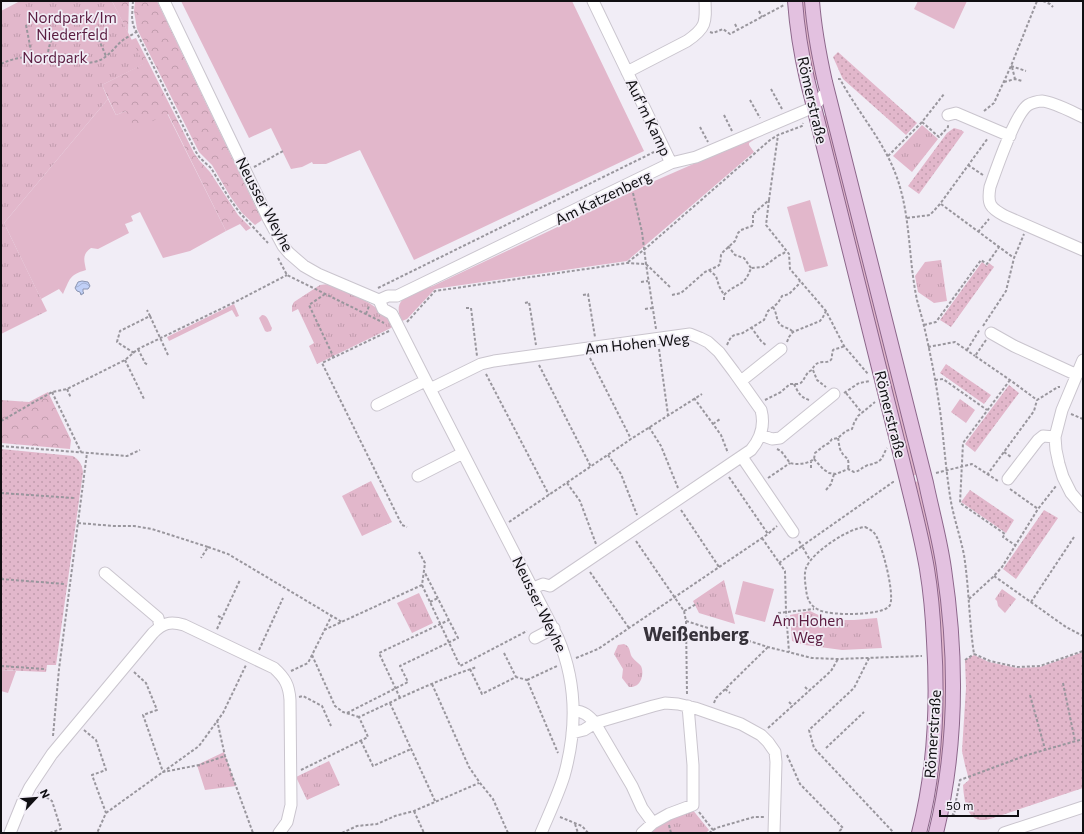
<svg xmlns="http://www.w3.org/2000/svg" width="1084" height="834" font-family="Commissioner,sans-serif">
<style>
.grass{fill:#e2b7cb}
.forest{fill:url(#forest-crowns)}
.park{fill:url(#park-tufts)}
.garden{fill:url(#garden-dots)}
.water{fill:url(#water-waves);stroke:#8c96b2}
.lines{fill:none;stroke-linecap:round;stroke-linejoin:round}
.minor-casing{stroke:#cac5ce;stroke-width:13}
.major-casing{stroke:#8d678b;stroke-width:16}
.path{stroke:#99969d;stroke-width:2;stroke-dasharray:3 2;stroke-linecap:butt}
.minor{stroke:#fff;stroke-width:11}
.major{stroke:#e3c1e0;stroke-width:14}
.labels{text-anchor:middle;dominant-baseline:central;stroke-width:3.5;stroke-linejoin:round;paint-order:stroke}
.park-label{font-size:15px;fill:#5b1d41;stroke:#f1edf6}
.street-label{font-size:15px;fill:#100f12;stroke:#f1edf6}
.district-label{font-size:19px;font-weight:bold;fill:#36323a;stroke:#f1edf6}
</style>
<defs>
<pattern id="forest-crowns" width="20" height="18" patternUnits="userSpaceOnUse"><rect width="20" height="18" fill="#e2b7cb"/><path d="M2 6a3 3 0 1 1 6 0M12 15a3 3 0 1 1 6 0" fill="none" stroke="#c19cad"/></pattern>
<pattern id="park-tufts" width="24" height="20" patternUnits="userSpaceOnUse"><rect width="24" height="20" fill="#e2b7cb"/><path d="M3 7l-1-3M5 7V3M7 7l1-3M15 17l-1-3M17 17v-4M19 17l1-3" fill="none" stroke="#c19cad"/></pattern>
<pattern id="garden-dots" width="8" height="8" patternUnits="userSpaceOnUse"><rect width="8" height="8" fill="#e2b7cb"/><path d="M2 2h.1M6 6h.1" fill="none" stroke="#c19cad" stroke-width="1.8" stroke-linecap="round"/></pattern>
<pattern id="water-waves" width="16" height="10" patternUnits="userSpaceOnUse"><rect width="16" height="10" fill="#c1d0f7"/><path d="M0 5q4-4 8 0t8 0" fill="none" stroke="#a5b1d3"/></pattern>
</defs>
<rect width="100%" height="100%" fill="#f1edf6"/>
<path class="grass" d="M181,1H572L644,151L414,260L360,150L326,164H313L312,162L302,167L291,169L271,128L249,138Z
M800,1H807L818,79L813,81Z
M918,1H967L954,29L914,9Z
M108,99L116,115L126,111L167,113L226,231L190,251L163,258L140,212L131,216L133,221L125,224L129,233L98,249L91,248C82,254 84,260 86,270C69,275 70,279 63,294L59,289L41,299L4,223Z
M823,115L826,116L828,121L918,474L912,476L823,116Z
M757,136L758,137L749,143V145L754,152L627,261L441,288L435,289L407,319L402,321C389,297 417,291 433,286L650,183Z
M810,200L828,266L805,272L787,207Z
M234,304L239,316L236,317L232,310L169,341L167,337Z
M262,315C268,315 269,323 272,328L271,331L267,332L265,331L259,318Z
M920,481L932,530L944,615L947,706L942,766L936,810H933C939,775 942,743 941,708L914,482Z
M743,581L774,589L765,622L735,614Z
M1,670L16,671L8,693L1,691Z"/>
<path class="forest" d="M112,1H129L128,33Z
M135,1H157L262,220L255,225L242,213L230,196L212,165L199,152L137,29L134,11Z
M136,38L194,153L199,160L210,172L238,215L251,228L246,231L240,224L226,231L168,114L135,129L126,111L116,115L102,85L143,64L131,40Z
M48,392L71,440L70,449L1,443V400L29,402Z"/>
<path class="park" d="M20,1H112L144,64L102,85L108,99L4,223L47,311L1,334V11Z
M922,125L938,139L912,172L893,156Z
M941,260L947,301L934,303L918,292L915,276L925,262Z
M328,284C347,293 376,302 388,319C390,321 391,325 393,327L317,364L309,346L314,343L298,309L292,312V306L294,302L320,285Z
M960,399L975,410L966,423L951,412Z
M371,481L392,522L362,536L342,496Z
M724,580L735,624L699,613L693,601Z
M1002,589L1016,599L1005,613L998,606L997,601L995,599Z
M419,593L433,623L412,633L397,603Z
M810,611L829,620H854L877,618L882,648L842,650L805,645L792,641L790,615Z
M624,644C631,647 629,652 632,657C635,661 639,663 641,666C644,672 642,684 635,686C634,687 630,687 629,687L622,678L623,669L614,654L618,645Z
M224,752L236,786L205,790L197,765Z
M329,761L340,785L307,800L296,777Z
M692,809L709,830L706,833H647L658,823Z"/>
<path class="garden" d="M838,52L917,123L906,135L843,79L841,75L833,57Z
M954,128L961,130L964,132L919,194L908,186L947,133Z
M982,262L987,266L989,263L994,267L951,327L940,320Z
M946,364L991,395L984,404L940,373Z
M1009,385L1019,393L975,452L965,444Z
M1,449L73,456C79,460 82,464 83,472L56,665H47L46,672L1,670Z
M970,490L1014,520L1006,533L961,502Z
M1044,510L1058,518L1016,579L1003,569Z
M1083,652V788L990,819C987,820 983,820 980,820C965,817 964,797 963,785L969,780L965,765L962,751L966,688L965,660L974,655L989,662L1017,668L1040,667Z"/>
<path class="water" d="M82,281L88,282L90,286L88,289H83V292L84,293L81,295L80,292L77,291L75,288L78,282Z"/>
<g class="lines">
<g class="minor-casing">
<path id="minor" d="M164,1L269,220L283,246L289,253L304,266L318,274L379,300L383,309L392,314L430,389L558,638C577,683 577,730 564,776C558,795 549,814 541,833
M593,1L671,163
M627,72L687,41C706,28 706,23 705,1
M948,115L956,113L1010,136
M1083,117C1072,112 1054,102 1042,101C1038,101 1031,103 1028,105C1015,114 996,170 990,187C987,204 990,208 1005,216L1083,250
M379,300L388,296H397L671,163L696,157L814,107L827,90
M991,333L1014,346L1077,375
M1083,360L1062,410L1055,437L1056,450L1059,464L1063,477L1071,493L1083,507
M741,381L781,349
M430,389L481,364L494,361L690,334L700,338L708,342L719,352L734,372L761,410C765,425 761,438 751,450L550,586L543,584L533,588
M377,405L425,381
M761,435L772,439L780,438L834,394
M742,457L793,532
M418,476L463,453
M1008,479L1038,440L1043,436L1055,437
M105,573L158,618L160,626
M535,638L554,628
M574,711C584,711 589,716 595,723L632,786L642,808L653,823L669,814L693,805V765L688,706
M572,733L584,730L595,723L653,706L665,703L678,704L695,708L741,724L761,735L768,742L775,752L776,762L774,833
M10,833L23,801L30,787L52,754L153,633C163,623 170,621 184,625L274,668C285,678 289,685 290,700L291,805L287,822L279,833
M642,833L653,823
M1004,833L1083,807"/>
</g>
<g class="major-casing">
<path id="major" d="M795,1C797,28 801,53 807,79L907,480C914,509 922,539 927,569C931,593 933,617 934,641C938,705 935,771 919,833
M812,1C814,28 819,55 825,82L926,483C932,512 940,540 944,569C957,656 957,747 936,833"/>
</g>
<path class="path" d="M133,1L132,17L133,25L196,152L200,158L211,168L229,198L240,213L268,243
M1043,1L1050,4L1053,7
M759,11L762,17
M735,24L738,30
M26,25L32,56
M710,32L713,33L723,29L730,34L784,5
M47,57C49,49 49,41 55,36C62,35 68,38 74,37C79,36 84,32 89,32C97,31 103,50 106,56
M1,64C21,54 42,56 64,60C74,62 84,64 94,62C108,59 113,48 123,40C127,37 132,35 136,32
M1011,66L1026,71
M1012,67L1015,79
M838,79H840C857,111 883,140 896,175C911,215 908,258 917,300C919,308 922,317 924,326C931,356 937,387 941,418C944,444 946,470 950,496C953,516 960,535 964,555C969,587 969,621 974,654
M1004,82L1015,79L1022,81
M771,89L782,109
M750,100L760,118
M984,111L994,103L1011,66L1037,1
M724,115L732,131
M922,122L939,137L948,127V124
M700,127L708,142
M888,156L922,122L944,94
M968,165L983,175
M254,167L283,151
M633,193L642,232L646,264L656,329
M769,200L766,225L789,254L790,269L826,311L844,346L868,374
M941,204L1014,258
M907,218L930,215L940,204L988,138
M978,232L989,219
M728,246L735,255L744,258L751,268
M278,258L287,275L384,323
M628,262L645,249L770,140L778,135L802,126L803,123
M709,270L716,276L719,286L724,295
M641,282L648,281
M378,288L654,152
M325,294L309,305L334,358
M583,295L588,294L595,337
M672,295L681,293L705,272L718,266L720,264L721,255L723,252L735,241L738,233L741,230L752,226L753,224V214L769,200L778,135
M724,300V295C737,282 744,288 751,268L763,267L770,262L778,256L784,253L786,251
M525,303L529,302L536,345
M773,307C777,313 776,319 779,323C782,328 789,327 793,332
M466,308H471L477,356
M645,309L652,308
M366,314L369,306
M150,316L168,355
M407,322L435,291L627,263L646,264L670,287
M924,325L936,322L981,260L987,264L999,247
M983,326L1006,291L1014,258L1024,234
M751,327L761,341L767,346
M389,331L322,363L402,525L407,527
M986,340L975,356L1010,380L1037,400L1058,387H1060
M787,342L789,337L793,332L820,321L823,317L826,311
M727,345C730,338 732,334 741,334L764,320L768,311L778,303L782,296L789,294L798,285L800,281
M928,347L955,342L975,356
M138,349L145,363L148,365
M659,349L668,415
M967,350L980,329
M134,353L117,342L120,331L150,316L147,310
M590,358L631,439
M125,360L144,399
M539,365L591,467
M813,370L817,380L826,387
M486,374L549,495
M935,380L943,379L987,410
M1010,380L963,443L960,503L1005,534L1003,537L1015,545
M794,384C798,392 800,397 809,400
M67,389L71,398
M52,392L81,452
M844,393L859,383L870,381
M846,393L862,413
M694,398L721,435L728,453
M765,400L781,392L790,384C793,384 795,384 798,384C805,383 804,373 812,370C818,356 828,367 832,358C832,355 832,353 833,350C836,348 839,349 844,346
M1071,414L1083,419
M1,421L52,392L67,389L125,360L138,349L237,301L287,275
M713,424L720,419
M649,427L661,446L678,488
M838,438C839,442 839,448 841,451C845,460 850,455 848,469
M1,446L127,456L140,450
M777,449L781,451L790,463C797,465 808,464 814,459L815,453L825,445L829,443L832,439L838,438L846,431L852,429L854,423L858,416L875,402
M1004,452L1011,457
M608,455L621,474L637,515
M814,459L823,469L829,473L836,474L848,469L854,472C860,471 861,468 866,466C869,464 872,465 875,463C883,461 883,454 887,448
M811,468V462
M936,473L972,464L998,481
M987,475L1034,411L1037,400
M729,477L768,534
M768,478L790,463
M567,483L580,501L596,544
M1010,489L1038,509
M826,490L831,484L834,474
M1,493L74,498
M681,510L719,567
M509,522L631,439L702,394
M78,523L114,526H134L152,529L208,547L201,558
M865,527C869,529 872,530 875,534C882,544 895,594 890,605C885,616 830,616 819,610C810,606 807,599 806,589C805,582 804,574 806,568C812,552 849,528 865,527Z
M762,538L785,571L786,612L789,652
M636,541L684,611L686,621L687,695
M799,541L802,546L893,482H895
M208,547L228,554L342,622
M779,563L802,546L810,560
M590,572L629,628
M994,576L1066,627L1083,636
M1,579L65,584
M422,585L460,666L527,631
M969,599L994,576L1002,567L1038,509L1056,486
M430,602L438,598
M1031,602L1074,537
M684,611L698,603
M778,613L814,609
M218,616L222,618
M686,621L768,647L812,658L838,659L922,656
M217,629L240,580
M324,630L422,585L425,563L419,552
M259,650L283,598
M504,653L516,677
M974,654L990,661L1017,667L1040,666L1083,651
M312,655L335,706L343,712L359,717
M576,658L598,649L768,534L777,526
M869,658L854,688L809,730L814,748L894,833
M965,660L974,654
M1,666L45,669
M470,669L482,694L516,677L527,680L558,753
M291,671L308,663L332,615
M134,672L146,683L157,710L143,715L163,772L199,765L225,756
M527,680L557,666
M1063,683L1075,741
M432,684L469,767L480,783L493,799L508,833
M805,687L809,691
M725,689L730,693
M1030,695L1045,749
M299,697L303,696L322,706L331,726
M400,698L379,653L449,620
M789,702L793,706
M390,703L435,801
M714,703L716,698L768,647
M347,713L408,682L400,666L458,638L424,571
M217,720L225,756L253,833
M768,728L831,671L838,659
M84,730L96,740L106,770L92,775L106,813L97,833
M53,736L59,669L87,453
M361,741L373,766L411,749
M826,748L864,712
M787,755L800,784L843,828L838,832L839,833
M301,770L368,737L359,717C398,699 436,680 477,667
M38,792L52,801L61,829L50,833
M956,801L960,780L1027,755L1083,739
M414,811L424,833
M699,812L713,830
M106,813L199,746L223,713L246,665
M952,814L954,815L956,805
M560,817L582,826L588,833
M575,824L578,833
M669,825L671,833
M342,833L357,826L377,824L395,816L414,811L479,783
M709,833L716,828L754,817H765"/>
<use href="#minor" class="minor"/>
<use href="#major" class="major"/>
</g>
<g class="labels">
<g class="park-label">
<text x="72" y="17">Nordpark/Im<tspan x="72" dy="17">Niederfeld</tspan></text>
<text x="55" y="57">Nordpark</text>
<text x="808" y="620">Am Hohen<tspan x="808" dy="17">Weg</tspan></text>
</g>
<g class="street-label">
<text transform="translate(813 100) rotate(77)">Römerstraße</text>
<text transform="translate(649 117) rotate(64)">Auf'm Kamp</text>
<text transform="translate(603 197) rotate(-26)">Am Katzenberg</text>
<text transform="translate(265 204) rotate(62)">Neusser Weyhe</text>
<text transform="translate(637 343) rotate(-6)">Am Hohen Weg</text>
<text transform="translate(891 414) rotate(76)">Römerstraße</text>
<text transform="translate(540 604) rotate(64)">Neusser Weyhe</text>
<text transform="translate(932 734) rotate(-86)">Römerstraße</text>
</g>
<g class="district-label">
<text x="696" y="633">Weißenberg</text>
</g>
</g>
<rect width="1084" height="834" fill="none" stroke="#100f12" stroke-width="4"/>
<g transform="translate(36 798) rotate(64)" stroke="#f1edf6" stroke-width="3" paint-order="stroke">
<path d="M0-3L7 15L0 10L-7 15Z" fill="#100f12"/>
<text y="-6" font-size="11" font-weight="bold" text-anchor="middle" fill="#100f12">N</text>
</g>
<path d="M940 810v6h78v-6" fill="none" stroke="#100f12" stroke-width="2"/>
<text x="946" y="810" font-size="12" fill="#100f12" stroke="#f1edf6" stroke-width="3" paint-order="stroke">50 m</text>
</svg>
